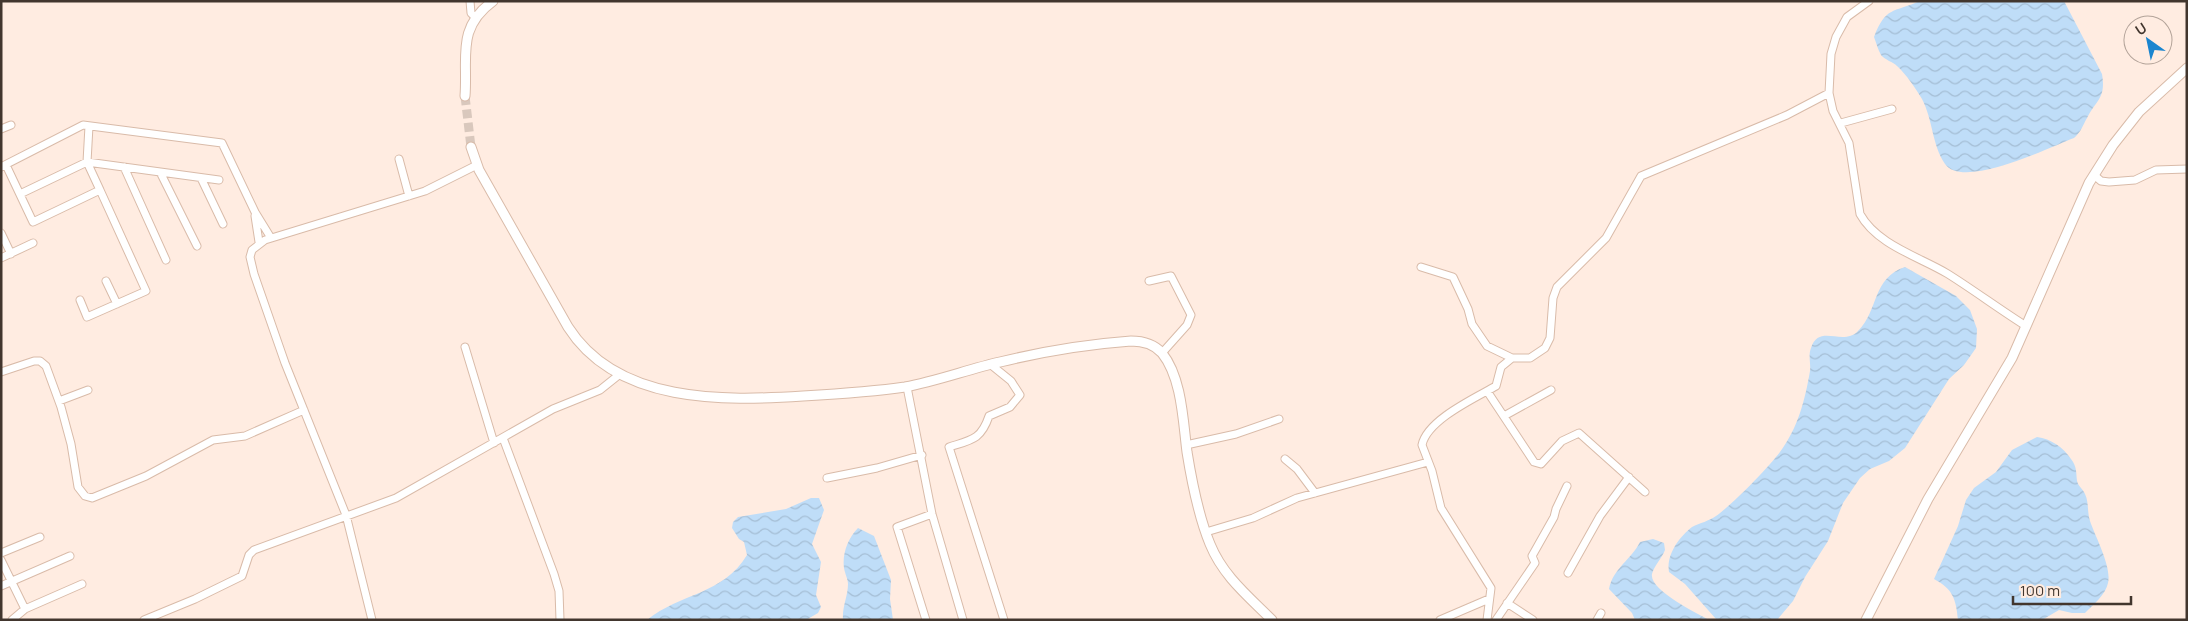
<svg xmlns="http://www.w3.org/2000/svg" width="2188" height="621" font-family="Manrope,sans-serif">
<style>
.water{fill:url(#water-waves)}
.lines{fill:none;stroke-linecap:round;stroke-linejoin:round}
.tertiary-tunnel{stroke:#d9c8bd;stroke-width:9;stroke-dasharray:9 4.5;stroke-linecap:butt}
.minor-casing{stroke:#d9bba9;stroke-width:9}
.tertiary-casing{stroke:#d9bba9;stroke-width:11}
.minor{stroke:#fff;stroke-width:7}
.tertiary{stroke:#fff;stroke-width:9}
</style>
<defs>
<pattern id="water-waves" width="16" height="10" patternUnits="userSpaceOnUse" patternTransform="scale(1.25)"><rect width="16" height="10" fill="#bfddf8"/><path d="M0 5q4-4 8 0t8 0" fill="none" stroke="#a5bed5"/></pattern>
</defs>
<rect width="100%" height="100%" fill="#ffece1"/>
<path class="water" d="M1920,1H2064L2102,74C2106,98 2097,99 2087,118C2083,125 2081,132 2074,138C2050,147 1963,190 1945,164C1932,145 1933,120 1922,99C1916,89 1906,74 1897,66C1893,62 1885,60 1881,55C1878,50 1876,42 1874,37C1886,6 1893,13 1920,1Z
M1905,267L1956,296L1970,310L1977,329L1976,348L1964,365L1949,379L1905,448L1889,461L1870,469L1860,478L1843,503L1828,541L1805,577L1793,601L1777,620L1716,619L1685,584L1669,572C1666,555 1679,537 1692,527C1700,523 1709,521 1716,516C1732,505 1768,468 1780,452C1798,428 1805,400 1810,371C1811,364 1808,355 1811,348C1819,323 1843,347 1858,331C1879,310 1872,278 1905,267Z
M2037,437C2051,439 2063,447 2071,459C2077,467 2076,472 2077,481C2078,486 2083,489 2085,494C2089,502 2087,512 2090,521C2095,536 2112,567 2108,583C2106,594 2093,605 2085,613H2072L2059,610L2042,620H1958C1956,599 1953,589 1934,579L1958,526L1966,500L1974,488L1996,472L2012,450Z
M811,498H819L824,510L812,544L821,562L816,595L821,607L818,613L806,620H647C680,593 723,595 747,555L744,542L739,539L732,528L733,522L738,517L786,509Z
M858,528L874,536L891,580L890,599L893,620H843C842,607 848,596 848,584C848,579 845,574 844,568C842,554 848,538 858,528Z
M1653,539L1664,543L1665,550C1662,558 1654,566 1652,574C1649,590 1697,613 1709,620H1635L1632,613L1609,589C1613,568 1632,559 1640,542Z"/>
<g class="lines">
<path class="tertiary-tunnel" d="M465,96L471,147"/>
<g class="minor-casing">
<path id="minor" d="M470,1L471,13L475,17
M1869,1L1847,17L1836,37L1831,54L1829,93L1833,111L1849,143L1860,214C1877,245 1920,257 1948,274C1975,291 1999,309 2026,326
M1841,123L1892,109
M89,126L87,162L100,190
M1,129L11,125
M399,159L409,196
M6,165L33,222L100,190L146,291L87,317L80,300
M1,167L83,125L222,143L255,212L271,238
M124,167L166,260
M161,174L197,246
M2094,175L2101,181L2109,182L2135,180L2156,170L2187,169
M201,178L223,224
M20,194L87,162L219,180
M255,216L259,242
M1,233L11,254
M1,258L33,243
M1421,267L1453,277L1468,309L1472,324L1487,346L1512,358H1530L1545,348L1550,338L1553,298L1557,287L1606,238L1641,176L1787,115L1829,93
M106,281L117,304
M1149,281L1171,276L1191,315L1187,325L1162,353
M465,347L494,443
M990,364L1011,381L1020,395L1010,407L989,416C981,440 971,440 949,447L1004,620
M1,372L34,361H40L46,366L61,407L71,444L78,487L85,496L92,498L146,476L213,440L245,436L304,410
M907,387L932,514L963,620
M1487,391L1534,462L1541,464L1562,441L1579,433L1645,492
M59,401L88,390
M1504,416L1551,390
M503,438L554,574L559,591L560,620
M1186,445L1236,434L1279,419
M1285,459L1297,469L1315,493
M827,478L877,468L922,455
M1206,532L1253,518L1297,498L1428,462
M1,553L40,537
M1,560L25,609
M1568,573L1600,516L1629,477
M1,586L70,556
M1507,603L1533,620
M12,620L25,609L82,584
M144,620L195,599L242,576L249,555L254,550L396,498L553,409L600,390L620,374
M372,620L346,515L285,363L254,274L250,257L252,250L265,240L425,191L477,165
M926,620L897,527L932,514
M1440,620L1489,599
M1487,620L1491,588L1441,508L1432,471L1422,445C1427,420 1475,398 1496,386L1501,367L1512,358
M1496,620L1535,563L1532,556L1554,517L1556,509L1567,486
M1597,620L1601,613"/>
</g>
<g class="tertiary-casing">
<path id="tertiary" d="M465,96C468,57 456,28 493,1
M471,147L479,170L568,327C617,404 724,401 803,396C837,394 871,392 905,387C937,381 969,369 1000,362C1041,352 1090,344 1131,341C1143,341 1154,344 1162,353C1182,378 1183,421 1187,452C1192,483 1198,515 1210,544C1223,576 1248,596 1272,620
M1866,620L1928,499L2012,358L2089,183L2113,145L2139,112L2187,68"/>
</g>
<use href="#minor" class="minor"/>
<use href="#tertiary" class="tertiary"/>
</g>
<rect width="2188" height="621" fill="none" stroke="#42362e" stroke-width="5"/>
<g transform="translate(2148 40) rotate(327)"><circle r="24" fill="#ffece1" stroke="#b3a399"/>
<path d="M0-4L9 19L0 12L-9 19Z" fill="#1a85cf"/>
<text y="-8" font-size="14" font-weight="bold" text-anchor="middle" fill="#42362e">U</text>
</g>
<path d="M2013 596v8h118v-8" fill="none" stroke="#42362e" stroke-width="2.5"/>
<text x="2020" y="596" font-size="15" fill="#42362e" stroke="#ffece1" stroke-width="4" paint-order="stroke">100 m</text>
</svg>
